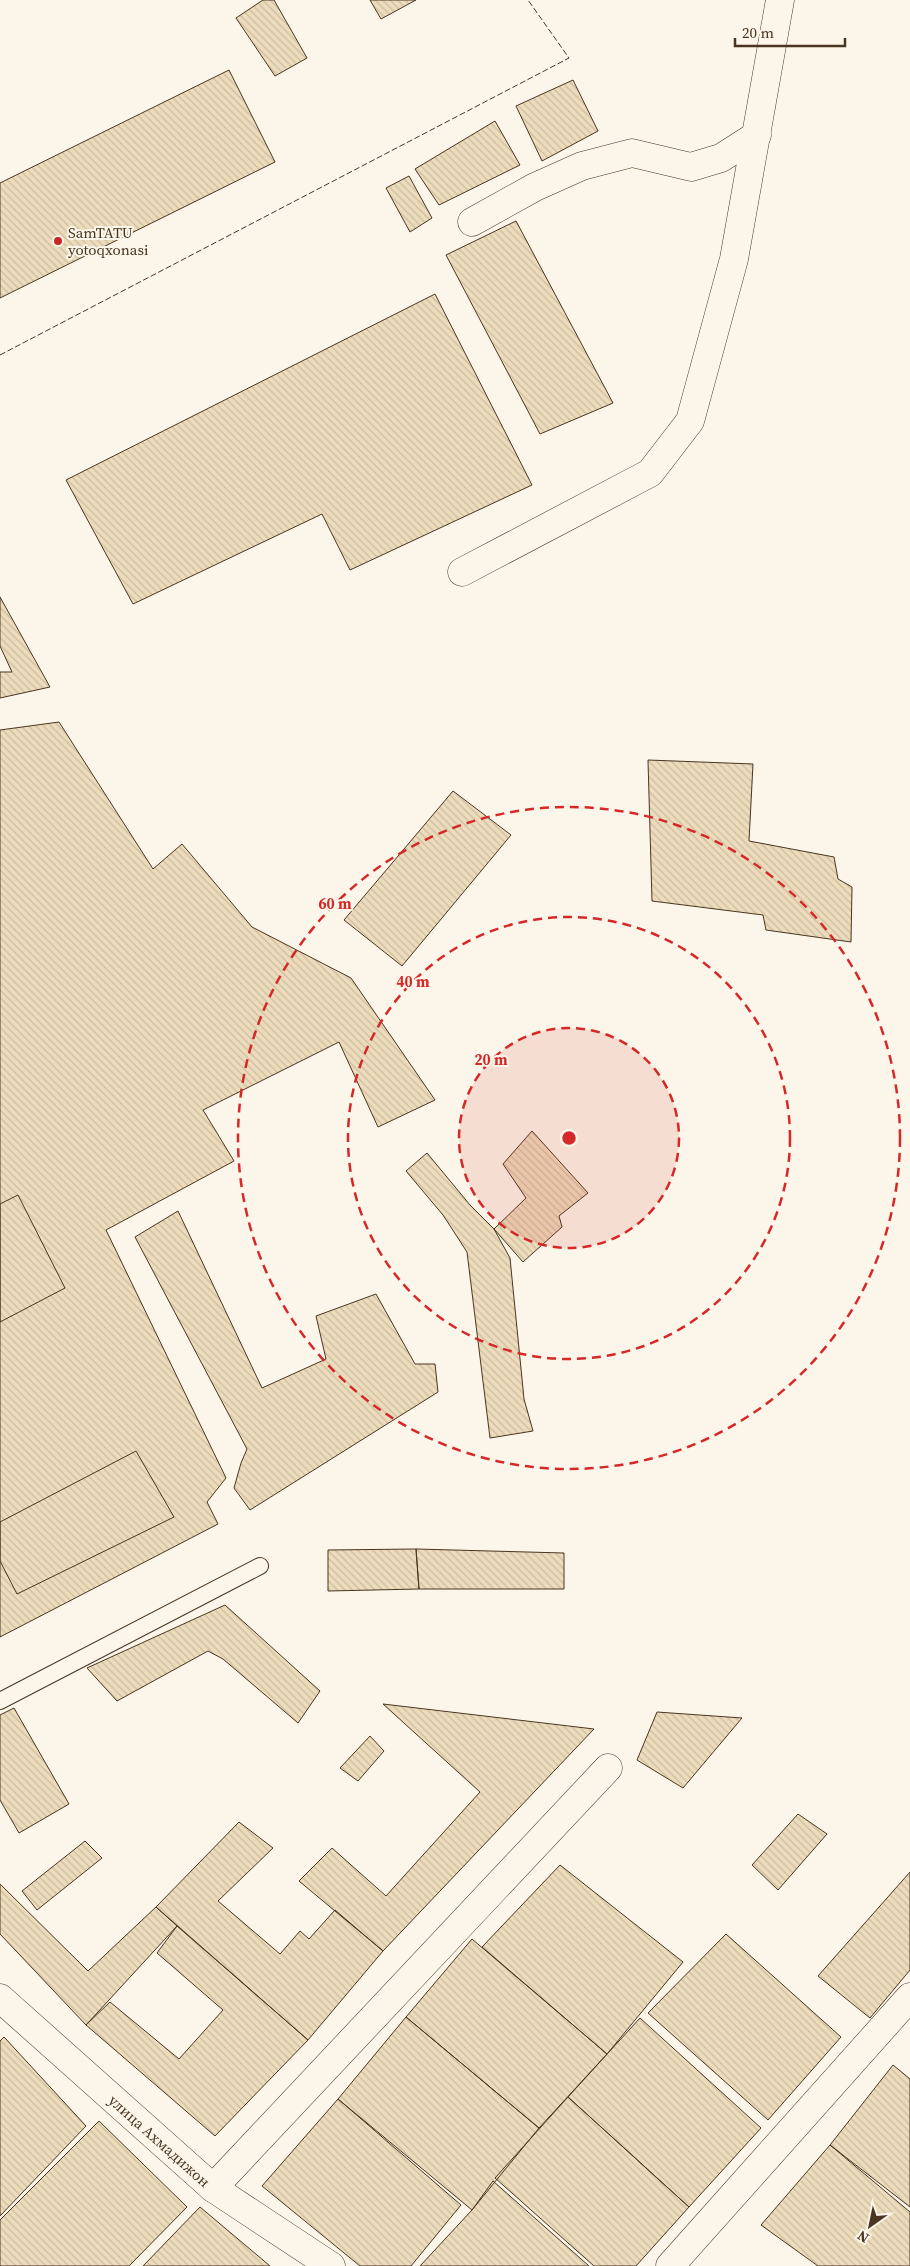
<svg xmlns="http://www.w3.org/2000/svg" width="910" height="2266" font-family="'Source Serif 4',serif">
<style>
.building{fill:url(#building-back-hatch);stroke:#4a3520}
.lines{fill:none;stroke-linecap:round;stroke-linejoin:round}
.service-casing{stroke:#4a3520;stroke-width:18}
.minor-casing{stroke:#4a3520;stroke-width:29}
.service{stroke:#fbf6e9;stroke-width:16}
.minor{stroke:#fbf6e9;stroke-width:28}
.fence{stroke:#4a3520;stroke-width:1;stroke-dasharray:6 2.5;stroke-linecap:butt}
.ring{fill:none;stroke:#d62828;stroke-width:2.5;stroke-dasharray:9 6}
.poi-dot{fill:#c62828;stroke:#fbf6e9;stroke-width:2}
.labels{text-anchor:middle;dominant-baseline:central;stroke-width:4;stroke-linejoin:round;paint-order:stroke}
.poi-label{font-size:15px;fill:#4a3520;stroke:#fbf6e9;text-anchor:start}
.street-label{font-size:15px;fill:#4a3520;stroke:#fbf6e9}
.centre{fill:#d62828;stroke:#fbf6e9;stroke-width:2.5}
.ring-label{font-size:15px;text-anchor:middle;font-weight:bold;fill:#d62828;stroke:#fbf6e9;stroke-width:4;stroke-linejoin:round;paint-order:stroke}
</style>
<defs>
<pattern id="building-back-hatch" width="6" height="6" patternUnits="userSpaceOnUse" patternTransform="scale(1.25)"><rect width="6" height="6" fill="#ecdcbc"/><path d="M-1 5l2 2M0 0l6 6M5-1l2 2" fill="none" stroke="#ccbda1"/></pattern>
</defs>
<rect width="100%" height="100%" fill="#fbf6e9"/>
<path class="building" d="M263,0H274L307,58L275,76L236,18Z
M370,0H416L381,19Z
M229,70L275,162L0,298V183Z
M573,80L598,131L542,161L516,106Z
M495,121L520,165L439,205L415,169Z
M409,176L432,218L410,232L386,188Z
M516,221L613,403L540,434L446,255Z
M435,294L532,485L350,570L322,514L133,604L66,480Z
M0,597L50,687L0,698V672H12L0,646Z
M59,722L153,869L182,844L252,927L351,978L435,1100L378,1127L339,1042L203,1110L234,1161L106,1230L226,1478L207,1502L218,1524L0,1637V730Z
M648,760L753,764L749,841L834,857L838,879L852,887L851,942L766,930L763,915L652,901Z
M453,791L511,835L402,966L344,920Z
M532,1131L588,1193L559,1216L562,1227L523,1262L494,1229L526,1198L503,1164Z
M427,1153L470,1205L494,1229L510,1258L524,1399L533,1431L490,1438L467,1252L443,1215L406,1171Z
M18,1195L65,1288L0,1322V1204Z
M178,1211L262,1388L326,1359L316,1316L376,1294L415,1364H435L438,1392L250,1510L234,1488L241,1463L247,1449L135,1237Z
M136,1451L174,1517L17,1594L0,1561V1522Z
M416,1549L419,1589L328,1591V1550Z
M416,1549L564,1553V1589H419Z
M225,1605L320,1691L298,1723L223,1659L208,1651L117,1701L87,1668Z
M383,1704L594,1729L383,1951L299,1881L332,1848L386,1896L480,1792Z
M14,1708L69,1804L19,1833L0,1800V1715Z
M657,1712L742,1718L683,1788L637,1760Z
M370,1736L384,1751L358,1781L340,1768Z
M798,1814L827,1834L778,1890L752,1865Z
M239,1822L273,1848L218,1901L280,1954L300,1931L309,1939L335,1910L383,1951L308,2040L156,1907Z
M85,1841L102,1858L37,1910L22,1891Z
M560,1865L683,1962L607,2054L482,1947Z
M910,1872V1970L870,2018L818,1976Z
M0,1884L88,1971L156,1907L177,1926L86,2025L0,1934Z
M177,1926L308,2040L215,2136L86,2025L110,2002L179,2059L223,2010L157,1953Z
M726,1934L841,2037L768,2120L648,2013Z
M472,1939L607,2054L539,2128L406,2017Z
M406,2017L539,2128L472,2210L338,2099Z
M640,2018L761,2128L689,2207L568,2097Z
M4,2037L86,2126L0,2216V2041Z
M893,2065L910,2079V2207L830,2145Z
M568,2097L689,2207L636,2266H594L495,2178Z
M338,2099L461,2205L411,2266H360L262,2186Z
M99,2121L187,2207L129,2266H0V2220Z
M830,2145L910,2212V2266H818L761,2225Z
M493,2181L589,2266H420L472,2210Z
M200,2207L270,2266H143Z"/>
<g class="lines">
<g class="service-casing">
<path id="service" d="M0,1701L260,1566"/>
</g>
<g class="minor-casing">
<g id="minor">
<path d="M472,222L535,187L582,166L632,153L691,167L721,158L757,135"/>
<path d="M462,572L650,473L690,421L734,259L780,0"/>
<path id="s1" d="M0,1998L213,2188L331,2266"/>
<path d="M213,2188L608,1768"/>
<path d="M670,2266L910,1997"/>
</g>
</g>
<use href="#service" class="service"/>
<use href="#minor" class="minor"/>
<path class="fence" d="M0,355L569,58L528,0"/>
</g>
<circle cx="569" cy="1138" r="110" fill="#d62828" fill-opacity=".12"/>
<g class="ring">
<circle cx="569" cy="1138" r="110"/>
<circle cx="569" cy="1138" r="221"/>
<circle cx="569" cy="1138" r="331"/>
</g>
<circle class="poi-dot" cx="58" cy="241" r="5"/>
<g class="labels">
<g class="poi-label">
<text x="68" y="232">SamTATU<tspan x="68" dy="17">yotoqxonasi</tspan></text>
</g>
<g class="street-label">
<text stroke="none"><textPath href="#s1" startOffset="214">улица Ахмадижон</textPath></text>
</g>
</g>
<circle cx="569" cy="1138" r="8" class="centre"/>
<g class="ring-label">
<text x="335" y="909">60 m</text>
<text x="413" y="987">40 m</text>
<text x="491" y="1065">20 m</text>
</g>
<g transform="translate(870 2226) rotate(213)" stroke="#fbf6e9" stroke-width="4" paint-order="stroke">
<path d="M0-4L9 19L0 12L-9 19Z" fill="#4a3520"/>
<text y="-8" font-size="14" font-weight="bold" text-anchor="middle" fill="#4a3520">N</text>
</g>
<path d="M735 38v8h110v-8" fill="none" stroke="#4a3520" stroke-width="2.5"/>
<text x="742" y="38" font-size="15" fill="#4a3520" stroke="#fbf6e9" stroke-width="4" paint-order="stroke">20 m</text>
</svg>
